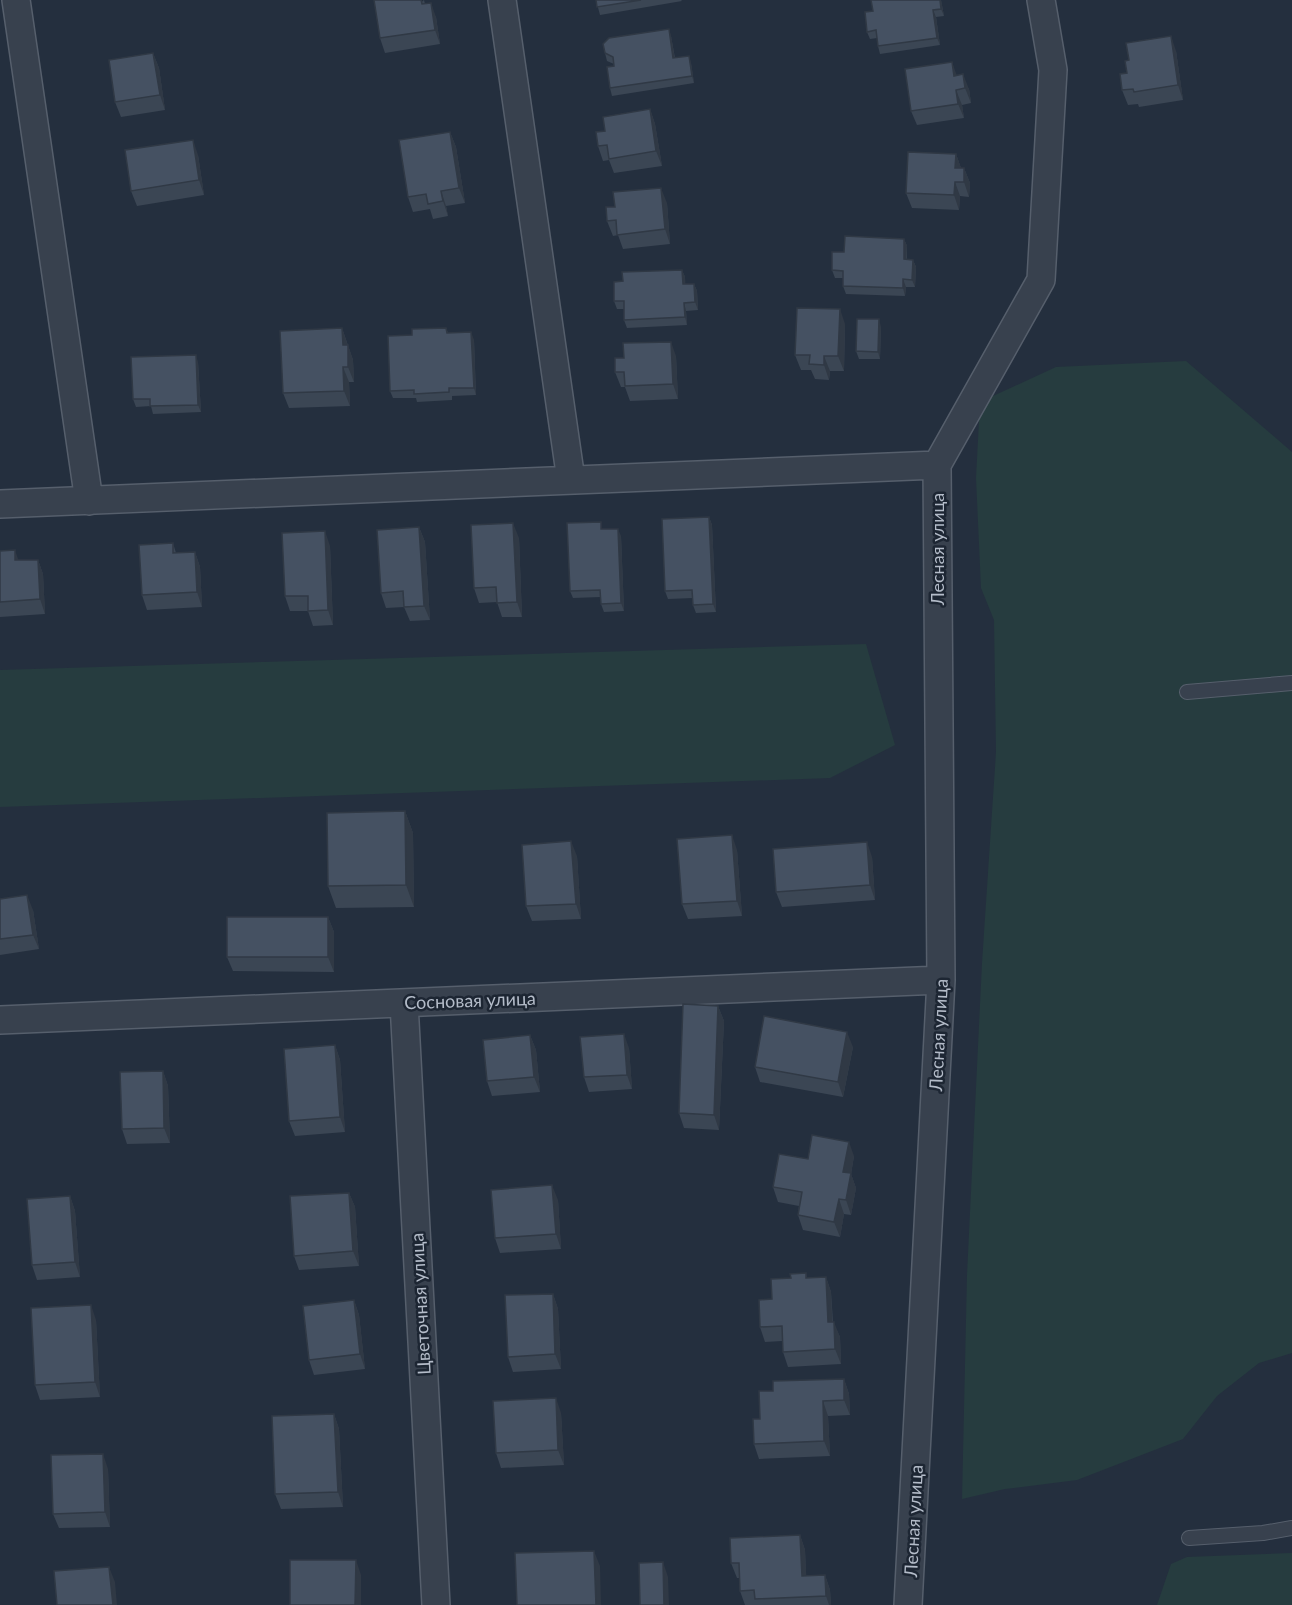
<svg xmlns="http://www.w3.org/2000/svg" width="1292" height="1605" font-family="Lato,sans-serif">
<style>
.green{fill:#263c3f}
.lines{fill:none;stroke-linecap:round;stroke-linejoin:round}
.lane-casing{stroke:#565f6c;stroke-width:16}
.street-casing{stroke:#565f6c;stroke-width:30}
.lane{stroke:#38414e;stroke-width:14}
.street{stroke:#38414e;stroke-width:27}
.wall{fill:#3b4654}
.shaded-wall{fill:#303945}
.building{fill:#455162;stroke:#303945;stroke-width:1.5}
.labels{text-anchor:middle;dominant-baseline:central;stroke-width:5;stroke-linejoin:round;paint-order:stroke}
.street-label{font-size:18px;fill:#b4bcc9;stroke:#1d2633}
</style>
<rect width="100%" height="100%" fill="#242f3e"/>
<path class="green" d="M1186,361L1292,452V1353L1259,1363L1217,1396L1183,1439L1077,1480L1005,1489L962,1499L967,1275L982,963L996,752L994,620L981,588L976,478L980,402L1056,367Z
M866,644L895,745L830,778L0,807V670Z
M1292,1553V1605H1157L1171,1564L1187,1557Z"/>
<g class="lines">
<g class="lane-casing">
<path id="lane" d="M1187,692L1292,683
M1189,1538L1263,1533L1292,1528"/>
</g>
<g class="street-casing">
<path id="street" d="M16,0L89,501
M502,0L571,480
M0,504L937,465
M404,1003L436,1605
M0,1020L941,980
M908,1605L941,980L937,465L1041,280L1053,70L1041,0"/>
</g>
<use href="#lane" class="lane"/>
<use href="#street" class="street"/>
</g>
<path class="wall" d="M424,0L425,4L436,17L440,44L385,53L380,38Z
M596,0H681L682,1L600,15Z
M871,0H941L944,16L936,17L940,45L880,54L878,46L877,38L870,39L867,32L873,11Z
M671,36L675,58L691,63L694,83L612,96L610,88L614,64L607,61L605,53Z
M1176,51L1183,100L1139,107L1138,104L1128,105L1122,90L1127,73Z
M153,53L159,68L165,110L121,117L115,102Z
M957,75L969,89L971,103L962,105L964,118L917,125L911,111Z
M650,109L655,124L662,166L614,173L609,160L603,161L598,146L605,131Z
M450,132L456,147L465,203L446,206L448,216L433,219L430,209L413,212L408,197Z
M956,154L961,168H964L970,183L969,197L960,196L959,210L912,208L906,193Z
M198,155L204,195L137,206L131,191Z
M667,203L670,244L623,249L618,235L613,236L607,221Z
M904,239L907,246V259L913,260L916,267L915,287H906L905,296L846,294L843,286V278H835L832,270L844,252Z
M682,270L685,277V284H694L697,291L698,310L686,311L687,325L627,328L624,320V309H617L614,301L623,281Z
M845,324L844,371H830L829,380L815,379L811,370H801L795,355Z
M881,327L880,359H859L856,351Z
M342,328L353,360L354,382H349L350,406L289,408L283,393Z
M446,328L448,333L474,340L476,395L452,396V400L417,402L416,398H393L390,391L412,335Z
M676,356L678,399L630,401L625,387H621L615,372Z
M198,362L201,412L153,414L151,406L136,407L133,399Z
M709,517L712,525L716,612L696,613L693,605V598L668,599L665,591Z
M419,527L425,542L430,620L410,621L404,607L386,608L381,593Z
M604,529L621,536L624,611L604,612L601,604V597L573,598L570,591Z
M519,538L522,617H502L497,602L479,603L474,588Z
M173,543L176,553L195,552L200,567L202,607L147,610L142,595Z
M330,546L333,625L313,626L308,611H290L285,596Z
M0,551L18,560H38L43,574L45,614L0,617Z
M405,811L413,833L414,907L336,908L328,886Z
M737,850L742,916L688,919L682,904Z
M577,856L581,919L532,921L526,906Z
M872,857L875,900L782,907L776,892Z
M0,899L33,910L39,949L0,955Z
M328,917L334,932V972L233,971L227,957Z
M718,1006L724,1021L719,1130L684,1128L679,1113Z
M530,1035L536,1050L540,1092L492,1096L487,1081Z
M335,1045L340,1060L345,1132L295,1136L289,1121Z
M853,1047L843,1097L760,1082L755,1067Z
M629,1048L632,1089L589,1092L584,1077Z
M163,1071L168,1086L170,1143L127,1144L122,1129Z
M854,1156L851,1174L856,1188L851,1215L844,1214L840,1237L803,1230L798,1215L799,1206L778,1202L773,1187L808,1159Z
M349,1193L355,1207L359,1266L299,1270L294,1256Z
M70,1196L75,1211L80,1277L37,1280L32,1265Z
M558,1200L561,1249L500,1253L495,1238Z
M806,1273L807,1278L826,1277L831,1292L833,1322L840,1337L841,1364L788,1367L783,1352L782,1341L765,1342L760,1327L772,1299L791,1278Z
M553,1294L558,1309L561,1369L513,1372L508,1357Z
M354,1300L359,1315L365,1369L314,1375L309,1360Z
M96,1320L100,1397L40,1400L35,1385Z
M844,1379L849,1394L850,1415L828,1416L830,1456L759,1459L754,1444L760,1419L773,1391Z
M561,1413L564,1465L501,1468L496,1453Z
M334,1414L339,1429L343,1507L281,1509L275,1494Z
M108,1469L110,1527L59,1528L53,1514Z
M800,1535L805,1550L806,1576L825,1575L830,1590L831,1605H745L740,1591L739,1578H737L731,1563Z"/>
<path class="shaded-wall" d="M940,0H941L944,16L941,9Z
M431,3L436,17L440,44L435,30Z
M933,10L936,17L940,45L937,38Z
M669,29L671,36L676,66L673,58Z
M1171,36L1176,51L1183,100L1178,85Z
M153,53L159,68L165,110L160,95Z
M689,56L691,63L694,83L692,76Z
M952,62L957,76L960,91L954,76Z
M963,74L969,89L971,103L965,88Z
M956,90L962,105L964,118L958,104Z
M650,109L655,124L662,166L656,151Z
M450,132L456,147L465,203L459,188Z
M193,140L198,155L204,195L199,180Z
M956,154L961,168V183L955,168Z
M964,168L970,183L969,197L964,182Z
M955,182L960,196L959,210L954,195Z
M661,188L667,203L670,244L665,229Z
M441,191L446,206L448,216L443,201Z
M904,239L907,246L906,267L904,259Z
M913,260L916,267L915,287L912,280Z
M682,270L685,277L686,292L683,284Z
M903,279L906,287L905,296L903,288Z
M694,284L697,291L698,310L695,302Z
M684,303L686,311L687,325L685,317Z
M840,309L845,324L844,371L838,356Z
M879,319L881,327L880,359L878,352Z
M342,328L347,343L348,360L343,345Z
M471,332L474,340L476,395L474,388Z
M671,342L676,356L678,399L673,384Z
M348,345L353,360L354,382L348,367Z
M196,355L198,362L201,412L198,405Z
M824,356L830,371L829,380L824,365Z
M343,367L349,382L350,406L344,391Z
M709,517L712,525L716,612L713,604Z
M513,523L519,538L522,617L517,602Z
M419,527L425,542L430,620L424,606Z
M618,529L621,536L624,611L621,603Z
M325,531L330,546L333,625L328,610Z
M15,550L20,565L15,560Z
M195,552L200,567L202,607L197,592Z
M38,560L43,574L45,614L40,599Z
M405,811L413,833L414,907L406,885Z
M732,835L737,850L742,916L737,901Z
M571,841L577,856L581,919L576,904Z
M867,842L872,857L875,900L870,885Z
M27,895L33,910L39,949L33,935Z
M328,917L334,932V972L328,957Z
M718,1006L724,1021L719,1130L714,1115Z
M847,1032L853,1047L843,1097L838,1082Z
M624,1034L629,1048L632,1089L627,1075Z
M530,1035L536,1050L540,1092L534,1077Z
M335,1045L340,1060L345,1132L340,1117Z
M163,1071L168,1086L170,1143L164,1128Z
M849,1142L854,1156L851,1174L856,1188L851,1215L846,1200L843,1172Z
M552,1185L558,1200L561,1249L556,1234Z
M349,1193L355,1207L359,1266L353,1251Z
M70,1196L75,1211L80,1277L75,1262Z
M839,1199L844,1214L840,1237L834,1222Z
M826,1277L831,1292L833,1337L828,1322Z
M553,1294L558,1309L561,1369L555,1354Z
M354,1300L359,1315L365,1369L360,1354Z
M91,1305L96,1320L100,1397L95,1382Z
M834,1322L840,1337L841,1364L835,1349Z
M844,1379L849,1394L850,1415L844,1400Z
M556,1398L561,1413L564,1465L558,1450Z
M823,1401L828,1416L830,1456L824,1441Z
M334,1414L339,1429L343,1507L338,1492Z
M103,1454L108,1469L110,1527L105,1512Z
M800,1535L805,1550L807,1591L802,1576Z
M594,1551L600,1566L601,1605H596Z
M356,1560L361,1575V1605H355Z
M663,1562L668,1577L669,1605H664Z
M109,1567L115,1582L117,1605H113Z
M825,1575L830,1590L831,1605H829L826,1596Z"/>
<path class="building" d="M374,0H421L422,4L431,3L435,30L380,38Z
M596,0H641L597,7Z
M871,0H940L941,9L933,10L937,38L878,46L876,30L867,32L865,12L873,11Z
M669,29L673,58L689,56L692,76L610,88L607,67L614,66L613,57L605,53L603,44L609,38Z
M1171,36L1178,85L1134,92L1133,89L1122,90L1120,74L1127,73L1125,61L1129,60L1126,43Z
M153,53L160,95L115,102L109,60Z
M952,62L954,76L963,74L965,88L956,90L958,104L911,111L905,69Z
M650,109L656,151L609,159L607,145L598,146L596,132L605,131L603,117Z
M450,132L459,188L441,191L443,201L428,204L426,194L408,197L399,140Z
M193,140L199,180L131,191L125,150Z
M908,152L956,154L955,168H964V182H955L954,195L906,193Z
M661,188L665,229L617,235L616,220L607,221L606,207H615L613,192Z
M845,236L904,239V259L913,260L912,280L903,279V288L843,286V271L832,270V252H844Z
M682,270L683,284H694L695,302L684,303L685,317L624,320V301H614V282L623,281L622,272Z
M797,308L840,309L838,356H824V365L809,364L810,355H795Z
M857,319H879L878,352L856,351Z
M342,328L343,345H348V367H343L344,391L283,393L280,331Z
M446,328L447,333L471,332L474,388H449V392L414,394V390L390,391L388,336L412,335V329Z
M671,342L673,384L625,386L624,372H615V358H624L623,343Z
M196,355L198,405L150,406V399H133L131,357Z
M709,517L713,604L693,605L692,590L665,591L662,519Z
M601,522V529H618L621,603L601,604L600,590L570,591L567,523Z
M513,523L517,602L497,603L496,587L474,588L471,525Z
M419,527L424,606L404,607L403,591L381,593L377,530Z
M325,531L328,610L308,611V596H285L282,533Z
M173,543V553L195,552L197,592L142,595L139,545Z
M15,550V560H38L40,599L0,602V551Z
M405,811L406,885L328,886L327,813Z
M732,835L737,901L682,904L677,839Z
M571,841L576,904L526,906L522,845Z
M867,842L870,885L776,892L773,849Z
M27,895L33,935L0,939V899Z
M227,917H328V957H227Z
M683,1004L718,1006L714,1115L679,1113Z
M764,1016L847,1032L838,1082L755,1067Z
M624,1034L627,1075L584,1077L580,1037Z
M530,1035L534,1077L487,1081L483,1040Z
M335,1045L340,1117L289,1121L284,1049Z
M163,1071L164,1128L122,1129L120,1072Z
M812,1135L849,1142L843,1172L851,1173L846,1200L839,1199L834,1222L798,1215L802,1192L773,1187L779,1154L808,1159Z
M552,1185L556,1234L495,1238L491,1190Z
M349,1193L353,1251L294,1256L290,1196Z
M70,1196L75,1262L32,1265L27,1199Z
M806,1273V1278L826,1277L828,1322H834L835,1349L783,1352L782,1326L760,1327L759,1300L772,1299L771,1279L791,1278L790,1274Z
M553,1294L555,1354L508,1357L505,1295Z
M354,1300L360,1354L309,1360L303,1306Z
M91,1305L95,1382L35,1385L31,1308Z
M844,1379V1400L823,1401L824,1441L754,1444L753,1419H760L759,1391H773V1381Z
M556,1398L558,1450L496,1453L493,1401Z
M334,1414L338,1492L275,1494L272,1416Z
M103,1454L105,1512L53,1514L51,1455Z
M800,1535L802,1576L825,1575L826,1596L755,1599L754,1590L740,1591L739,1563H731L730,1538Z
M594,1551L596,1605H517L515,1553Z
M290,1560H356L355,1605H290Z
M663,1562L664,1605H640L639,1563Z
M109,1567L113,1605H57L54,1571Z"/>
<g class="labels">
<g class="street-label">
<text transform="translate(937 549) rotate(-90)">Лесная улица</text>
<text transform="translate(470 1000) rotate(-2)">Сосновая улица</text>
<text transform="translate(938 1035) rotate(-87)">Лесная улица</text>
<text transform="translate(420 1304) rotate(-93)">Цветочная улица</text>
<text transform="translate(913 1521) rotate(-87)">Лесная улица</text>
</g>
</g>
</svg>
